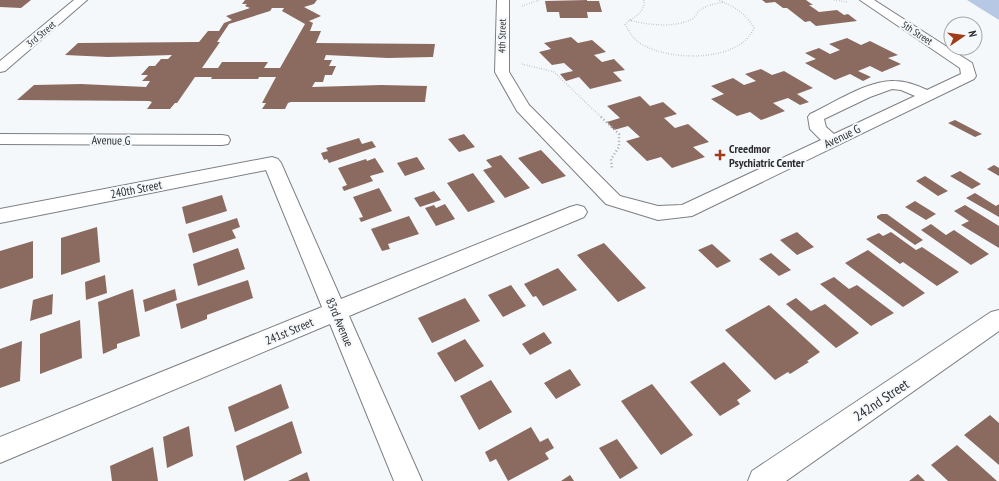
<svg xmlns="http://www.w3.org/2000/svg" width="999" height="481" font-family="'PT Sans Narrow',sans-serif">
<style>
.forest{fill:#b7c8e5}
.building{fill:#8b6a60;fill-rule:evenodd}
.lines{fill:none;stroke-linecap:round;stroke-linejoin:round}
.street-casing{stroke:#7d7f82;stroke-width:2}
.path-far1{stroke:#a5a7aa;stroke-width:1.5;stroke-dasharray:0.5 2;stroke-linecap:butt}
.path{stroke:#a5a7aa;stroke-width:2.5;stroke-dasharray:1 2.5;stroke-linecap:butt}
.street{fill:#fff;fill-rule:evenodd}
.poi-dot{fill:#a23b17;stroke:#f5f8fb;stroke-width:1.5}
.labels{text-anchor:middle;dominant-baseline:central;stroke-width:4;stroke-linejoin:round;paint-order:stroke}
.far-street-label{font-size:10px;fill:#2e2e30;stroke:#f5f8fb}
.street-label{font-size:12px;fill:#2e2e30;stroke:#f5f8fb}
.poi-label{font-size:12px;font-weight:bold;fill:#2e2e30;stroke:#f5f8fb;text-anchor:start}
.near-street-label{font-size:14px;fill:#2e2e30;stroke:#f5f8fb}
</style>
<rect width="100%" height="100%" fill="#f5f8fb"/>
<path class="forest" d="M967,0H999V20Z"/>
<path class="building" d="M0,0H31L21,8L0,7Z
M245,0H317L314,4L304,7L321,16L309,21L313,23L310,31H321L316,43L435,44L433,57L388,58L326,55L324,60H332L329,66H336L332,75H325L323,82H315L312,87L381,85L427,86L425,102H291L288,103L285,109H262L266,103H262L276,77H259L258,79H211L212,77H195L177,103H175L170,109H147L152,102L149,101L17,100L34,85L81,84L146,87L150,81H142L148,75H141L149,66H155L161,59H168L172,55L108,57L65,55L78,43L199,42L208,31H219L224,23L232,20L226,16L250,8L245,6L247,4H242ZM272,8H284L282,11L305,24L280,68H264L268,62H222L218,68H202L220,42H217L229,24L270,11Z
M587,0V1H599L602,12H587L588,18H560L559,12H547L545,1Z
M762,0H806L813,5H809L819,12L837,10L844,15L848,14L857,21L816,26L810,21L805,22L787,8H783L775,2L766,3Z
M571,37L578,43L592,40L606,52L594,55L602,62L614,59L625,70L613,72L622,81L590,89L579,77L566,81L560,74L573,71L564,63L552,65L539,52L551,49L544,43Z
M847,38L861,45L870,41L898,55L888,58L901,64L882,72L870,66L858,71L871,77L863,81L850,74L835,80L805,63L816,59L805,53L819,48L830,54L840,50L829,44Z
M761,69L772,75L784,71L813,88L797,94L809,102L800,105L788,98L773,103L785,111L761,120L750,112L737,116L711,99L724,94L711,86L733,78L744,85L756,81L745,74Z
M640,96L650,106L663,102L677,114L664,118L675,128L688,124L709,142L693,147L705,157L672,168L661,157L647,161L626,141L640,137L628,126L614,130L607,122L620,118L607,106Z
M955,120L982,134L975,137L948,123Z
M464,134L475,147L459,152L448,139Z
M359,138L362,144L372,141L376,147L329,163L327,159L324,160L321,153L328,151L326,148Z
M541,150L566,176L542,184L518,158Z
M501,155L530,188L505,198L483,170L492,167L486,160Z
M417,157L425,169L405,176L397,163Z
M375,158L384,172L370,176L373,181L344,191L342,187L347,185L338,168L366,159L367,161Z
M994,165L999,168V176L987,169Z
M960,171L981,184L972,189L950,176Z
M473,173L495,202L468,212L447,183Z
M925,176L948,191L938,196L916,181Z
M379,188L392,211L361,222L359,218L363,217L353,197Z
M434,191L441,200L420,207L414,198Z
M975,193L996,206L999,204V217L966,198Z
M222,195L227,211L186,224L182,207Z
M915,201L936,214L926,220L905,207Z
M445,204L455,219L436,226L425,208L434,205L436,208Z
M965,205L999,226V248L961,225L969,221L954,211Z
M881,214H887L923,240L915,245L877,218V216Z
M409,216L419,234L388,244L390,249L382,251L371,229Z
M237,218L240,227L232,230L236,238L193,253L188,234Z
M931,224L946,235L954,230L989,254L971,265L921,230Z
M97,227L100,262L61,275V238Z
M797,232L814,247L797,255L780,240Z
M891,232L916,250L922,247L959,272L937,286L903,262L900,264L866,239L879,233L883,236Z
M33,241V278L0,289V251Z
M604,243L646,288L618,302L577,255Z
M712,244L731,261L717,268L698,250Z
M238,248L245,269L198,286L193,264Z
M868,250L925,293L903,307L845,263Z
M771,253L791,270L779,276L759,259Z
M558,268L577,290L543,306L536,296L533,297L524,284Z
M105,275L107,293L86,300L85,282Z
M834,277L849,289L857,285L894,313L871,326L820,284Z
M248,280L253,298L207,315V319L181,329L176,304Z
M511,285L526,306L503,317L488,295Z
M133,289L140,336L117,344V348L103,354L98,302Z
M175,289L177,300L145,312L143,300Z
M53,294L52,314L30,321L33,300Z
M465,298L480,321L432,343L418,318Z
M796,298L811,311L825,304L859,333L836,348L786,304Z
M769,305L820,352L807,361L809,362L790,374L788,372L775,380L725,330Z
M80,320L82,358L40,374V334Z
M544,332L552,343L530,355L522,344Z
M465,339L484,366L455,382L437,353Z
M22,341L20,381L0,388V349Z
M724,362L751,391L737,400L740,404L720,416L690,382Z
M570,369L581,385L556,399L544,383Z
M491,380L512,412L479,430L460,396Z
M281,384L289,408L235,432L228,407Z
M652,384L693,435L661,455L621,401Z
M990,415L999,423V465L964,435Z
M292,421L302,453L244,481L236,446Z
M189,426L193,456L167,468L163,437Z
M531,427L540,442L548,438L554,448L545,453L549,459L508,481L496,459L490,462L485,452Z
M617,439L638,468L620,479L599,448Z
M957,445L997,481H948L931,465Z
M153,447L158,481H112L110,466Z
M307,472L310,481H288Z
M918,474L925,481H909Z
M570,475L574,481H561Z"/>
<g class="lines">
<g class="street-casing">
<path id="street" d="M74,0H87L5,71L0,72V61Z
M497,0H509V72L529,105L620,196L658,206L682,205L821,140L810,129L808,117L810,114C834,103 868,80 894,81C905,81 917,85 927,90L961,74L960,68L860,0H874L972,63L976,76L974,79L692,216L658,220L606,204L517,111L495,72ZM892,89L901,90L915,96L834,134L826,127L824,119L870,97Z
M0,134L222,135L228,136L230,140L228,144L222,145L0,144Z
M272,157L278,159L281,163L341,299L570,207L577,205L584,207L587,212L584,217L349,316L422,481H394L330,324L0,463V437L322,307L266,170L0,223V209Z
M999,310V331L786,481H748L752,471L991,312Z"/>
</g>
<path class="path-far1" d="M644,0C645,13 634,17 625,24C630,34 635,41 645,46C673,61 740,62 754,28C746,13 734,7 719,0
M834,0L847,2
M522,6L539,0
M629,20C648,25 672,28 690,20C694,19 696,15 698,12C705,5 715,4 724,2
M522,64L554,72L602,118"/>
<path class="path" d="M601,117L619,134V147L611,159L612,168"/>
<use href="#street" class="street"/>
</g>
<path class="poi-dot" d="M718 149h4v4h4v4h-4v4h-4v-4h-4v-4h4z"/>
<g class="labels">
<g class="far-street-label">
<text transform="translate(917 33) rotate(33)">5th Street</text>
<text transform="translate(41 34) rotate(-40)">3rd Street</text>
<text transform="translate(502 36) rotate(-89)">4th Street</text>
</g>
<g class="street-label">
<text transform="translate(842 136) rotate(-26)">Avenue G</text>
<text transform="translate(111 140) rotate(1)">Avenue G</text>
<text transform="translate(136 189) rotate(-11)">240th Street</text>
<text transform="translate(340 322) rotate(67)">83rd Avenue</text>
<text transform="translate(289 331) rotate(-23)">241st Street</text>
</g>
<g class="poi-label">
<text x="729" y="148">Creedmor<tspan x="729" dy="14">Psychiatric Center</tspan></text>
</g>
<g class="near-street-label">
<text transform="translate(881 400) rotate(-34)">242nd Street</text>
</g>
</g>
<g transform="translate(963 36) rotate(77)"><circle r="19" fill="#f5f8fb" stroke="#a5a7aa"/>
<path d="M0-3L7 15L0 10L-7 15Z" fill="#a23b17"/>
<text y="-6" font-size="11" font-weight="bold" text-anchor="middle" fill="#2e2e30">N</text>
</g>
</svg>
